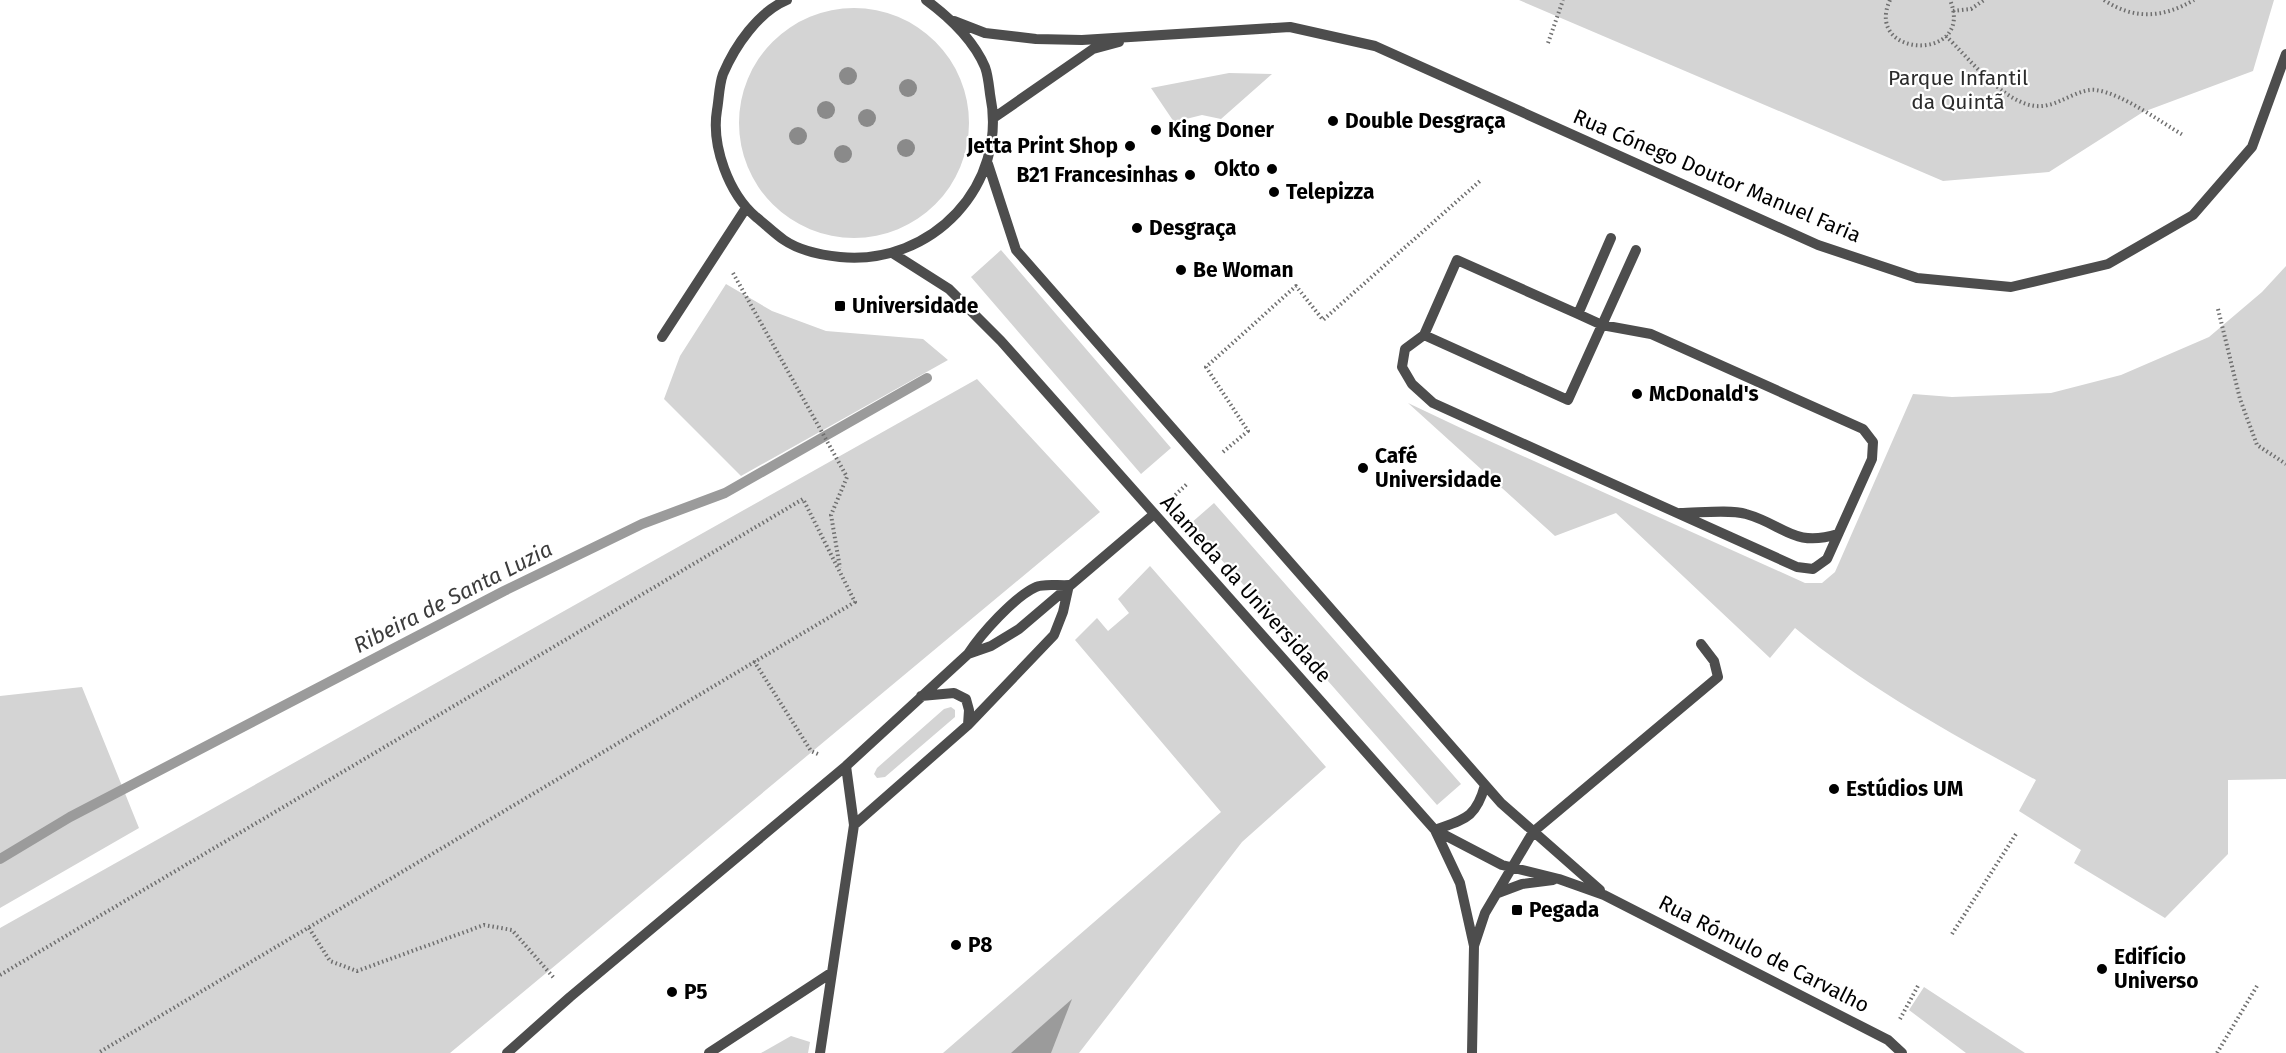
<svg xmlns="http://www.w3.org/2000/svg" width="2286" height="1053" font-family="'Fira Sans',sans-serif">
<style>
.green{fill:#d4d4d4}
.water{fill:#9b9b9b}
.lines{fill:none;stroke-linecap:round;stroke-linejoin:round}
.stream{stroke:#9b9b9b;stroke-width:10}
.path{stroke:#6f6f6f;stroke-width:4;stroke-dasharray:1.5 3;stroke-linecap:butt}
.minor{stroke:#4d4d4d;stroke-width:10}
.tree{fill:#8a8a8a}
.poi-dot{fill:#000;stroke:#fff;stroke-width:2}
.labels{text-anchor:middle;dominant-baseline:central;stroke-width:4.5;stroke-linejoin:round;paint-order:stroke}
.park-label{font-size:21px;fill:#2b2b2b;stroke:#fff}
.poi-label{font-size:21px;font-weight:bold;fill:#000;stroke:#fff;text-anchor:start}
.street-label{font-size:21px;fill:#000;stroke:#fff}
.water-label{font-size:22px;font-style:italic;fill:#3c3c3c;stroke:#fff}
</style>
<rect width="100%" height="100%" fill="#fff"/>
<path class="green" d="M1519,0H2274L2253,71L2143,112L2049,172L1943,181Z
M739 123a115 115 0 1 1 230 0a115 115 0 1 1-230 0Z
M1229,73L1272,74L1221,119L1202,115L1174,122L1151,88Z
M1001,250L1171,448L1141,474L971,277Z
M2286,266V779L2228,780V854L2165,918L2074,863L2081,850L2019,811L2036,780C1952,734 1869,689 1795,628L1770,658L1616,513L1555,536L1408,403L1465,430L1805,583H1822L1835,572L1913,394L1952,397L2051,393L2121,375L2209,337L2262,292Z
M726,284L772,311L826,331L923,339L948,360L741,476L664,399L680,356Z
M977,379L1100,512L450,1053H0V928Z
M1214,503L1461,784L1437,805L1190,524Z
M1150,566L1326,767L1242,842L1079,1053H943L1221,812L1075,640L1097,618L1108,631L1129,613L1118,599Z
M82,687L139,828L0,908V696Z
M951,707L955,710V717L885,777L877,778L874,774L877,768L944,709Z
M1924,987L2025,1053H1966L1909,1010Z
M791,1036L810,1042L808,1053H761Z"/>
<path class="water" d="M1072,999L1051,1053H1011Z"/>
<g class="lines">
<path class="stream" d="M0,859L70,817L504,591L642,524L725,493L927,378"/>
<path class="path" d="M1890,0C1863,59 1976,62 1950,0
M2104,0C2134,20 2163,18 2194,0
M1953,11L1971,9L1984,0
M1946,36C1970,59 2012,115 2048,105C2063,102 2081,88 2096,90C2123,94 2159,121 2183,135
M1548,43L1563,0
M733,273L847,477L831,515L840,568
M2218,309L2240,399L2257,445L2286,464
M1223,452L1248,431L1206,367L1296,286L1323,320L1481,180
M1172,498L1188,483
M754,661L811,751L820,755
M309,928L330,961L357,971L484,925L512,930L554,978
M1952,934L2016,834
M0,975L803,499L855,602L98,1053
M1900,1019L1919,984
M2217,1053L2257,986"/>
<path class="minor" d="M787,0C758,12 735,46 723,74C719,85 719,99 717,110C711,146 729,194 756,217C765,224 774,233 784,240C800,251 821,255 840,257C932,266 1009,185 990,94C989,86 988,75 985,67C973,39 949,17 926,0
M954,21L985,33L1036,39L1082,40L1290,27L1375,46L1818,245L1917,278L2011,287L2108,264L2193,215L2252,147L2286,54
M995,117L1093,49L1119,42
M988,164L1016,250L1501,803L1600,890
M1611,238L1578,314L1457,260L1424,335L1568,400L1636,250
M894,254L949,289L1001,341L1435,830L1502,865L1559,879L1604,895L1888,1040L1902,1053
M1424,335L1405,349L1402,367L1412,384L1433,403L1797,567L1813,569L1827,559L1872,459L1873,442L1863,429L1651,334L1602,325L1578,314
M662,337L746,208
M1680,513C1698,513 1730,509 1746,514C1785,525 1793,548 1838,534
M968,654L991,646L1019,629L1153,515
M921,696L954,693L966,699L969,710L968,725
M854,825L968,725L1054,635L1063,612L1069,585
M1435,830L1460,883L1474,946L1472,1053
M1435,830C1465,819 1476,818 1485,785
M1498,893L1522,884L1553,880
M1474,946L1485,913L1533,832L1718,677L1714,661L1701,644
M507,1053L570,997L846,766L968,654C981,634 1014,597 1036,587C1044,583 1060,586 1069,585
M709,1053L831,973
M820,1053L854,825L846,766"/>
</g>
<g class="tree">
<circle cx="848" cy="76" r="9"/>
<circle cx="908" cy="88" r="9"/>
<circle cx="826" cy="110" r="9"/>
<circle cx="867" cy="118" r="9"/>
<circle cx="798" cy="136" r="9"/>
<circle cx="906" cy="148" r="9"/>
<circle cx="843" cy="154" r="9"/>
</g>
<g class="poi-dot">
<circle cx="1333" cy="121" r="6"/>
<circle cx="1156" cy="130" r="6"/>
<circle cx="1130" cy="146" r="6"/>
<circle cx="1272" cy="169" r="6"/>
<circle cx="1190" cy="175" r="6"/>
<circle cx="1274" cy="192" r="6"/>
<circle cx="1137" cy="228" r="6"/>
<circle cx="1181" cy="270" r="6"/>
<rect x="834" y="300" width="12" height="12" rx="3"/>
<circle cx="1637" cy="394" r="6"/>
<circle cx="1363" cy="468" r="6"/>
<circle cx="1834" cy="789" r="6"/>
<rect x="1511" y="904" width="12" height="12" rx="3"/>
<circle cx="956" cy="945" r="6"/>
<circle cx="2102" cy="969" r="6"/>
<circle cx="672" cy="992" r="6"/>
</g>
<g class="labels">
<g class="park-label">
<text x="1958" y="78">Parque Infantil<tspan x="1958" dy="24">da Quintã</tspan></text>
</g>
<g class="poi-label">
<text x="1345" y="121">Double Desgraça</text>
<text x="1168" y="130">King Doner</text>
<text x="1118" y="146" text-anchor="end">Jetta Print Shop</text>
<text x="1260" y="169" text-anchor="end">Okto</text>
<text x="1178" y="175" text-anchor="end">B21 Francesinhas</text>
<text x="1286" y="192">Telepizza</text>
<text x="1149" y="228">Desgraça</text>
<text x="1193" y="270">Be Woman</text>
<text x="852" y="306">Universidade</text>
<text x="1649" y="394">McDonald's</text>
<text x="1375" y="456">Café<tspan x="1375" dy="24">Universidade</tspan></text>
<text x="1846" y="789">Estúdios UM</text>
<text x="1529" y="910">Pegada</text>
<text x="968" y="945">P8</text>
<text x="2114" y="957">Edifício<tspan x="2114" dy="24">Universo</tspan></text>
<text x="684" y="992">P5</text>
</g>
<g class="street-label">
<text transform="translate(1717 176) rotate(23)">Rua Cónego Doutor Manuel Faria</text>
<text transform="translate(1246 589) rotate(48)">Alameda da Universidade</text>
<text transform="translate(1764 954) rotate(27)">Rua Rómulo de Carvalho</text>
</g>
<g class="water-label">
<text transform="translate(453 597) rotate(-27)">Ribeira de Santa Luzia</text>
</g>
</g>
</svg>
